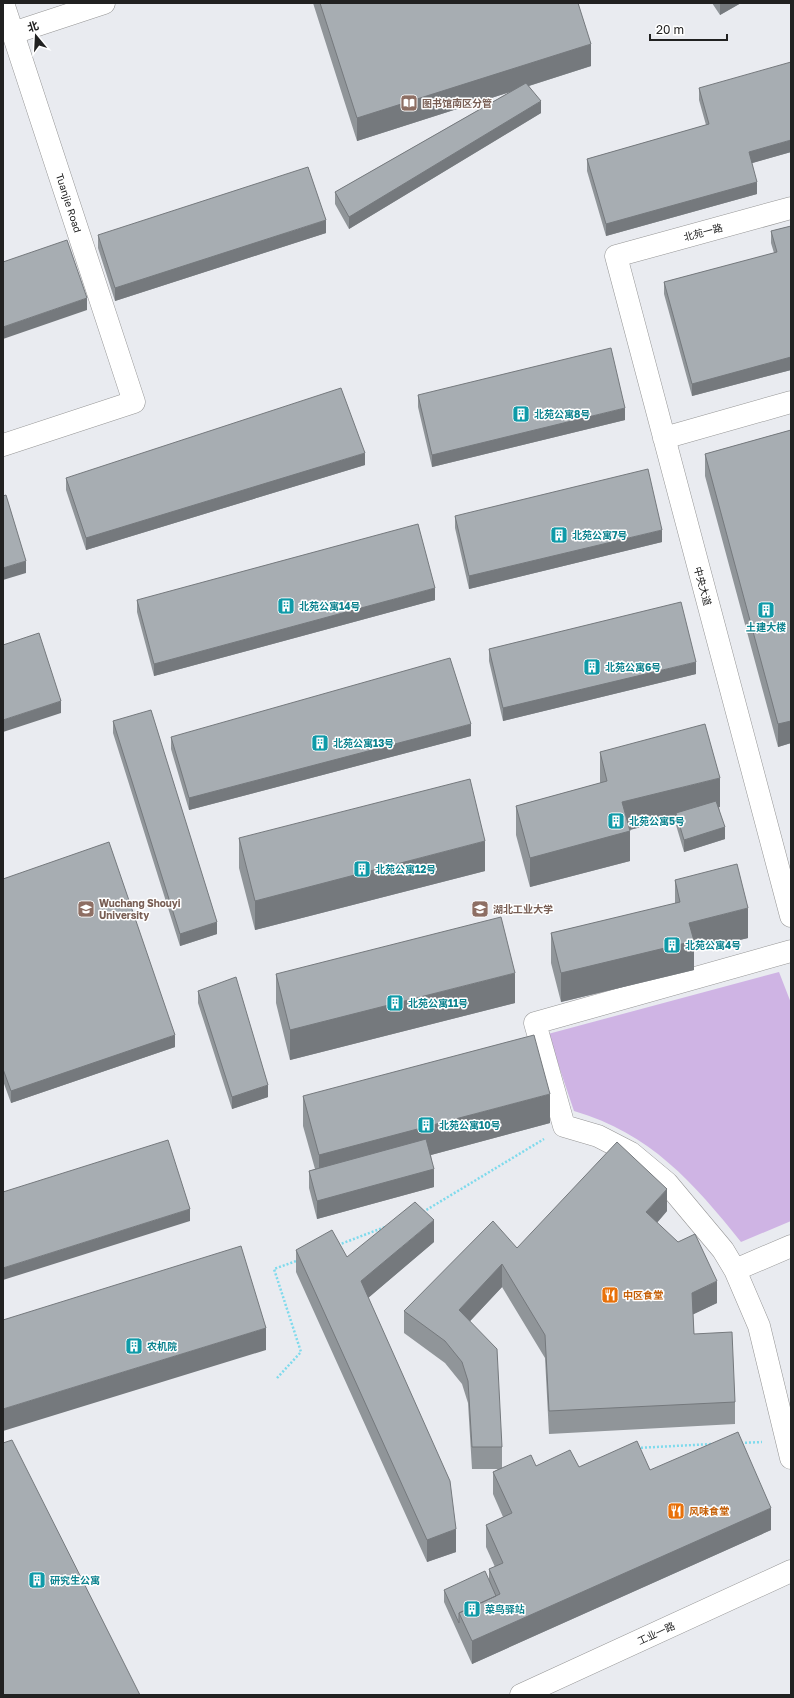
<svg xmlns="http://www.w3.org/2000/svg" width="794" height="1698" font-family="'Golos Text','Noto Sans SC',sans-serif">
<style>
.grass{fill:#cfb4e4}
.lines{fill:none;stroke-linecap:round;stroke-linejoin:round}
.minor-casing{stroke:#959595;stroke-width:23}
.path{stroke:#7edaec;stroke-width:2.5;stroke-dasharray:2 2;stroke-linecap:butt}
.minor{stroke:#fff;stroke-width:22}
.wall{fill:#909599}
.shaded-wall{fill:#75797d}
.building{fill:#a7adb2;stroke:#75797d}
.labels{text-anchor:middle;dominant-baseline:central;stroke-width:3;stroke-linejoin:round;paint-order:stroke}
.education-label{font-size:10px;font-weight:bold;fill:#785e54;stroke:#fff;text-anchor:start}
.street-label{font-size:10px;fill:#212121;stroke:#fff}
.culture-label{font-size:10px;font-weight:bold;fill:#0d838f;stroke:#fff;text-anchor:start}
.food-label{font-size:10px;font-weight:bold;fill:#c56008;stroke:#fff;text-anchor:start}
</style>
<rect width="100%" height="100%" fill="#e9ebf0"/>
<path class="grass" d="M779,972L791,1003V1221L741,1242C694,1183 650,1133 574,1111L548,1034Z"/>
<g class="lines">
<g class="minor-casing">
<path id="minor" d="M13,33L104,3
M791,208L616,256L791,916
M664,438L791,402
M3,445L134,402L3,3
M791,951L535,1023L564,1126L598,1136L631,1153L667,1183L723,1250L735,1270L759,1326L791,1458
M735,1270L791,1246
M521,1695L791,1571"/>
</g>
<path class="path" d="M423,1212L544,1139
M338,1245L385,1227
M277,1378L301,1352L274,1269L299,1260
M741,1443L762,1442
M637,1448L712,1444"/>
<use href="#minor" class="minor"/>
</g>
<path class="wall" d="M313,3H578L591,66L529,86L541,113L349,229L335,204V192L510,92L357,141Z
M712,3H741L720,15Z
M699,88L791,152L752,163L757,194L606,236L587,171V159L706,125L699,100Z
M791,226V370L692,396L664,294V282L774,253L771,243V231Z
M326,233L115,301L98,248V235Z
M418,395L625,420L432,467L418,407Z
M791,430V743L778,747L705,476V454Z
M365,465L86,550L66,490V478Z
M455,516L662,542L469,589L455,528Z
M137,600H435L154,676L137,612Z
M489,649L696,674L503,721L489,661Z
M113,721L217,934L180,946L113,733Z
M471,736L189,810L171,749V737Z
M600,752L720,807H719L725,839L684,852L676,825V818L629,830L630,861L530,887L516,835V806L600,783Z
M239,838L485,871L255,930L239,868Z
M3,879L175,1047L11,1103L3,1081Z
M675,880L748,938L694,951V970L561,1002L551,963V933L675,904Z
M276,974L515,1003L290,1060L276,1003Z
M198,991L268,1097L232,1109L198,1003Z
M303,1096L550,1123L431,1155L434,1187L317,1219L309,1188V1171L315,1169L303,1126Z
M667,1211L657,1223L717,1303L693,1314L694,1334L735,1402V1424L549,1434L545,1358L502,1287L470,1321L502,1447V1468L536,1466L650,1470L771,1530L472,1664L444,1602V1590L489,1581V1569L495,1567L486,1547V1525L503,1517L493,1494V1472L498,1469H472L468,1403L462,1384L445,1363L404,1333V1311L517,1248Z
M434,1242L368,1298L456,1552L427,1562L296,1272V1250L347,1257Z"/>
<path class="shaded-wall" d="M720,3H741L720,15Z
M591,44V66L357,141V118Z
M541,101V113L349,229V217Z
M791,140V152L749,164V152Z
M757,182V194L606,236V224Z
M326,220V233L115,301V288Z
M87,298V310L3,339V327Z
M791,357V370L692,396V384Z
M625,408V420L432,467V455Z
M365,453V465L86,550V538Z
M662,530V542L469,589V576Z
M26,561V573L3,580V568Z
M435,588V600L154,676V664Z
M696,662V674L503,721V708Z
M61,701V713L3,732V720Z
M791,721V743L778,747V724Z
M471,724V736L189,810V798Z
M720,778V807L677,818L676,813V818L622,832V802Z
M725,827V839L684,852V840Z
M630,831V861L530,887V858Z
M485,841V871L255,930V901Z
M748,908V938L694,951V970L561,1002V973L689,923Z
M217,922V934L180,946V934Z
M515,973V1003L290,1060V1030Z
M175,1035V1047L11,1103V1091Z
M268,1085V1097L232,1109V1097Z
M550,1094V1123L319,1185V1155Z
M434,1169V1187L317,1219V1201Z
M667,1189V1211L646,1235V1212Z
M190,1209V1221L3,1280V1268Z
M434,1220V1242L361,1304V1281Z
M502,1264V1287L459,1333V1310Z
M717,1281V1303L692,1315V1293Z
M266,1328V1350L3,1431V1409Z
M771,1508V1530L472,1664V1641Z
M456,1529V1552L427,1562V1540Z"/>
<path class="building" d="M320,3H578L591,44L357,118Z
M791,62V140L749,152L757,182L606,224L587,159L709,124L699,88Z
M526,83L541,101L349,217L335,192Z
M308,167L326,220L115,288L98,235Z
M791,226V357L692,384L664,282L777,252L771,231Z
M67,240L87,298L3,327V262Z
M611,348L625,408L432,455L418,395Z
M341,388L365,453L86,538L66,478Z
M791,430V721L778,724L705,454Z
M648,469L662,530L469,576L455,516Z
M6,495L26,561L3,568V496Z
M418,524L435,588L154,664L137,600Z
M681,602L696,662L503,708L489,649Z
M39,633L61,701L3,720V645Z
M450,658L471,724L189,798L171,737Z
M151,710L217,922L180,934L113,721Z
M705,724L720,778L622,802L630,831L530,858L516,806L607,781L600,752Z
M470,779L485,841L255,901L239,838Z
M716,801L725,827L684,840L676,813Z
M109,842L175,1035L11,1091L3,1069V879Z
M737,864L748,908L689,923L694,941L561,973L551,933L680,902L675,880Z
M501,917L515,973L290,1030L276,974Z
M236,977L268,1085L232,1097L198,991Z
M534,1035L550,1094L319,1155L303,1096Z
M426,1139L434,1169L317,1201L309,1171Z
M168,1140L190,1209L3,1268V1192Z
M617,1142L667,1189L646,1212L678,1242L695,1234L717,1281L692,1293L694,1334L732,1332L735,1402L549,1411L545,1335L502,1264L459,1310L497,1349L502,1447H472L468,1381L462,1362L445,1341L404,1311L493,1221L517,1248Z
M415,1202L434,1220L361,1281L450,1481L456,1529L427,1540L296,1250L332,1230L347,1257Z
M241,1246L266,1328L3,1409V1320Z
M738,1432L771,1508L472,1641L459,1613L500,1594L489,1569L503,1563L486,1525L512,1513L493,1472L531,1455L536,1466L570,1450L579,1467L637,1441L650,1470Z
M12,1440L140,1695H3V1443Z
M485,1571L496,1596L459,1613V1623L444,1590Z"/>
<defs>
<g id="library-square" transform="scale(0.9)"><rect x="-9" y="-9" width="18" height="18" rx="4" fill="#8d6e63" stroke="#fff"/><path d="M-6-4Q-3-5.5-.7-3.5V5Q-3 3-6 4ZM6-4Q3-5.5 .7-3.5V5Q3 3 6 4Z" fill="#fff"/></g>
<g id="building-square" transform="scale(0.9)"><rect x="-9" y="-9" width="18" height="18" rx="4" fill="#0f9aa8" stroke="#fff"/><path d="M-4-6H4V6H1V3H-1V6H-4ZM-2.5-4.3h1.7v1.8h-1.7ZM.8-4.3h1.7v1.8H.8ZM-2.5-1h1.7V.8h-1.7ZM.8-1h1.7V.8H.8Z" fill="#fff"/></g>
<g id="university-square" transform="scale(0.9)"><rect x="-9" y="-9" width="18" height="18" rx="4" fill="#8d6e63" stroke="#fff"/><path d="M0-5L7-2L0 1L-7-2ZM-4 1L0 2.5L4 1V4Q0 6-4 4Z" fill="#fff"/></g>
<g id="restaurant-square" transform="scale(0.9)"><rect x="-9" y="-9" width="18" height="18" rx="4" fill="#e8710a" stroke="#fff"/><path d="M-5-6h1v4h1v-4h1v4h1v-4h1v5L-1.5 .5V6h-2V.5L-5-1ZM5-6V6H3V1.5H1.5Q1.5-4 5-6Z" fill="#fff"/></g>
</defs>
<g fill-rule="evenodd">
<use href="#library-square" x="409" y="103"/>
<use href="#building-square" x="521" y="414"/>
<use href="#building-square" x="559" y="535"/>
<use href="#building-square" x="286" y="606"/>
<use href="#building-square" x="766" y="610"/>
<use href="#building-square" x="592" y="667"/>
<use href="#building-square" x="320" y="743"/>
<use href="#building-square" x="616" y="821"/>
<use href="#building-square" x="362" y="869"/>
<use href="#university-square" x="86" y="909"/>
<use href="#university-square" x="480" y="909"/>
<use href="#building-square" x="672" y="945"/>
<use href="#building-square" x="395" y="1003"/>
<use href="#building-square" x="426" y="1125"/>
<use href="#restaurant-square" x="610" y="1295"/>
<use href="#building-square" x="134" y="1346"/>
<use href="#restaurant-square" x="676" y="1511"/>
<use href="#building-square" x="37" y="1580"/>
<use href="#building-square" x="472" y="1609"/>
</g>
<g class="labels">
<g class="education-label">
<text x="422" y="103">图书馆南区分管</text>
<text x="99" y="903">Wuchang Shouyi<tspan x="99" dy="12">University</tspan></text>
<text x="493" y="909">湖北工业大学</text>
</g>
<g class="street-label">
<text transform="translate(69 203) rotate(72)">Tuanjie Road</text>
<text transform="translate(703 232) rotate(-15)">北苑一路</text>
<text transform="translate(703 586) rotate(75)">中央大道</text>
<text transform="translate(656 1633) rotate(-25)">工业一路</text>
</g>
<g class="culture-label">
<text x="534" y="414">北苑公寓8号</text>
<text x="572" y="535">北苑公寓7号</text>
<text x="299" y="606">北苑公寓14号</text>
<text x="766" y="627" text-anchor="middle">土建大楼</text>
<text x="605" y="667">北苑公寓6号</text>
<text x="333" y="743">北苑公寓13号</text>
<text x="629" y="821">北苑公寓5号</text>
<text x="375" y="869">北苑公寓12号</text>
<text x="685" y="945">北苑公寓4号</text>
<text x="408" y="1003">北苑公寓11号</text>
<text x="439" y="1125">北苑公寓10号</text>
<text x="147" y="1346">农机院</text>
<text x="50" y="1580">研究生公寓</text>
<text x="485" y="1609">菜鸟驿站</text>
</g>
<g class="food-label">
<text x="623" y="1295">中区食堂</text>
<text x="689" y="1511">风味食堂</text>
</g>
</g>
<rect width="794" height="1698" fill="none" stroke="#212121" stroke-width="8"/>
<g transform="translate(36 36) rotate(342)" stroke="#ffffff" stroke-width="3" paint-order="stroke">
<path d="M0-3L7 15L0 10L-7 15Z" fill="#212121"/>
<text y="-6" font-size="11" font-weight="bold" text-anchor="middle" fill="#212121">北</text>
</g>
<path d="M650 34v6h77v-6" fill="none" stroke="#212121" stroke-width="2"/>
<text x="656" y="34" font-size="12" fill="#212121" stroke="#ffffff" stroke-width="3" paint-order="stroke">20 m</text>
</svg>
